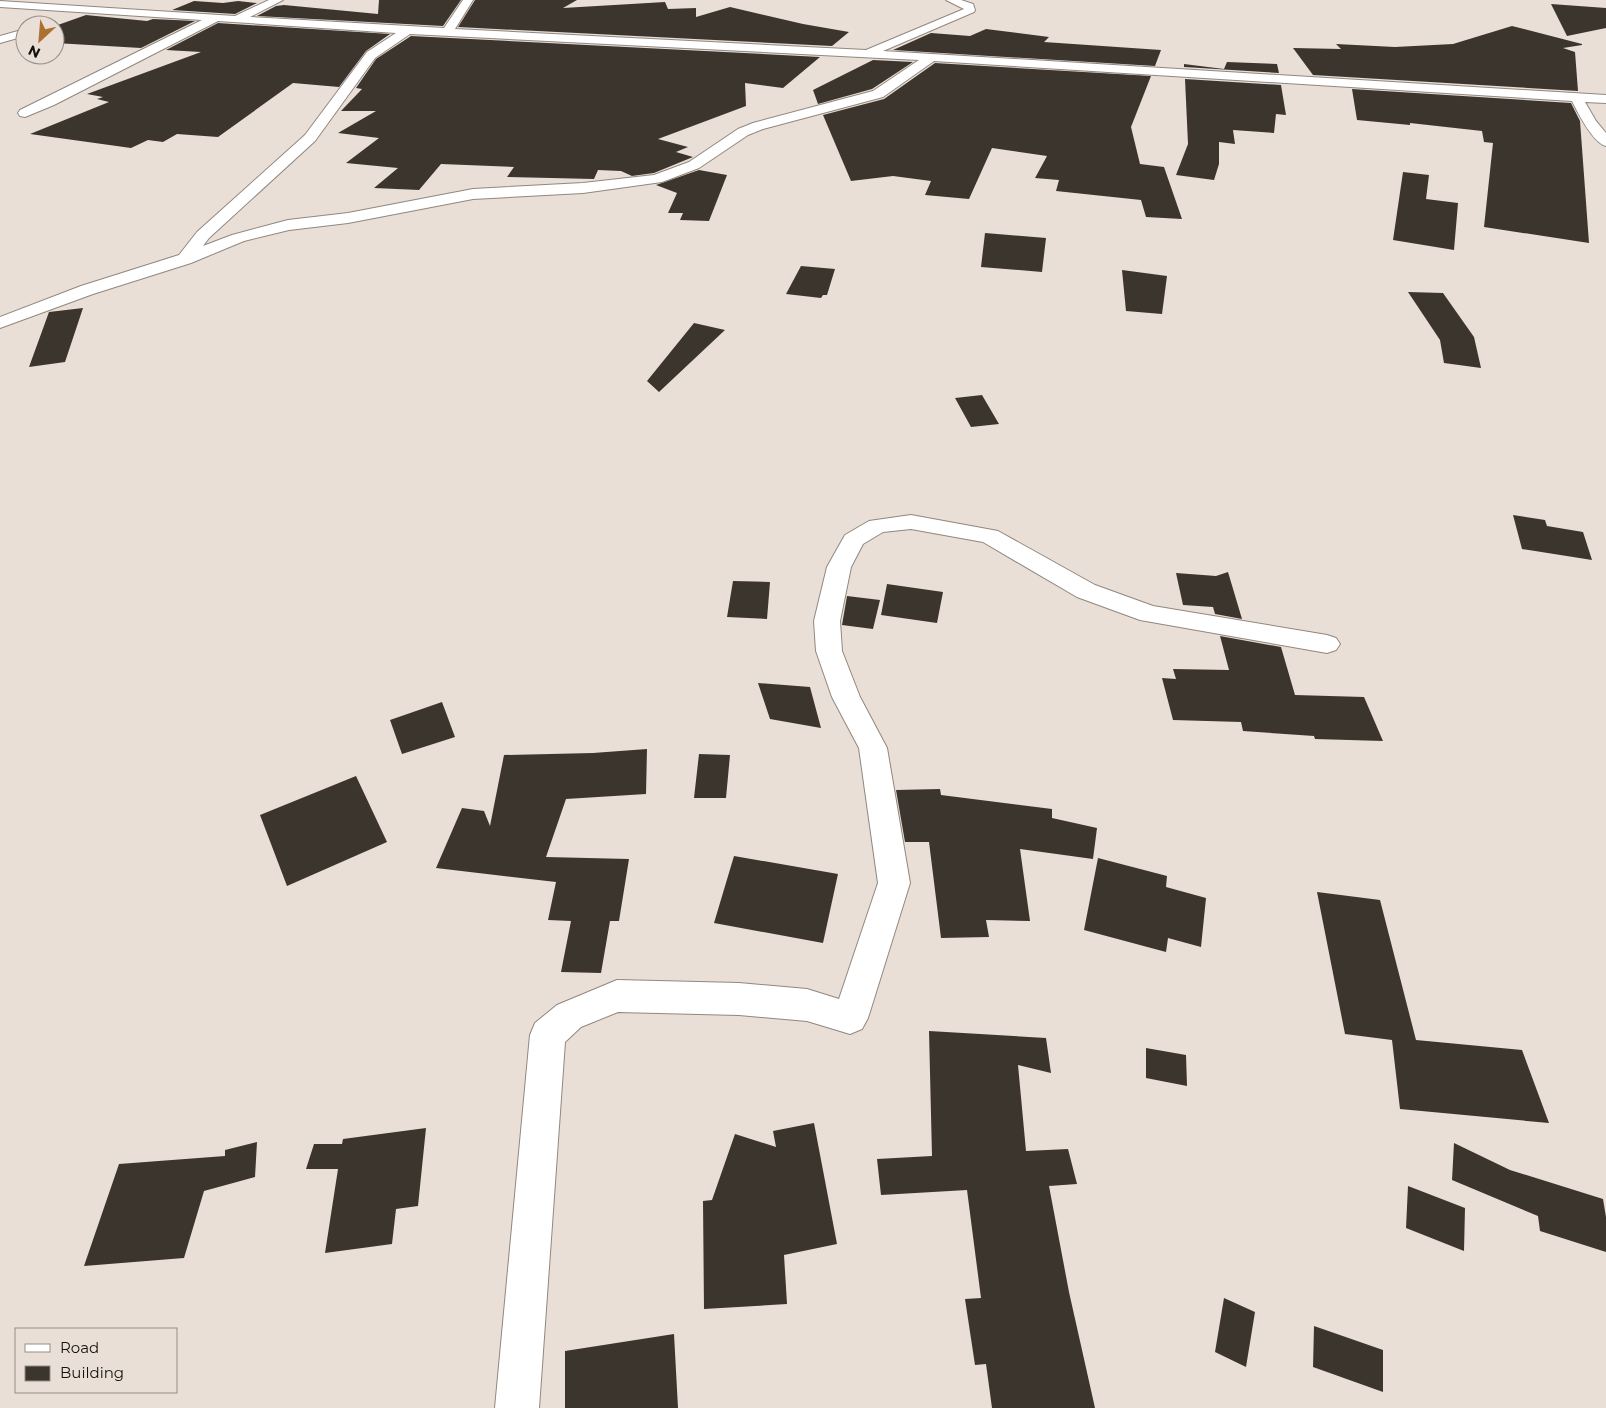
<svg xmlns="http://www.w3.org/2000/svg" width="1606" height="1408" font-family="Montserrat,sans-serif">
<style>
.building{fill:#3c352e}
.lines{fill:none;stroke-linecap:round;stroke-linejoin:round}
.street-casing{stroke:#90877f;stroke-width:2}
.street{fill:#fff;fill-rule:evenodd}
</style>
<rect width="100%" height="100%" fill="#e9dfd7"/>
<path class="building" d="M379,0H461L443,26L257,16L276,6L284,5L378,14Z
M475,0H577L563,8L665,2L668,9L696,8V17L730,7L803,24L849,32L832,46L458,27Z
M194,1L223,3L238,1L257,3L235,14L172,10Z
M1551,4L1606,8V28L1567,36Z
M86,15L147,21L153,19L195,21L141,48L55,43V26Z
M218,23L390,34L366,51L339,87L293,83L218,137L177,134L163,142L148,140L131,148L30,134L109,102L97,99L103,97L87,94L201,52L166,50Z
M1512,26L1582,44V45L1563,48L1575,52L1578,91L1313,75L1293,48L1341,49L1336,44L1395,47L1453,44Z
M986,29L1049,37L1044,42L1161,50L1155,66L893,50L931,33L970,36Z
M411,36L820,57L783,88L745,83L746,106L658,139L688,147L676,152L693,157L654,173L632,176L621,171L598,170L594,179L507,177L514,167L441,164L419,190L374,188L398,168L346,163L379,138L338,133L376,111H341L362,89L356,88L376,59Z
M873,60L913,62L872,89L818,104L813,90Z
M1227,62L1277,64L1279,73L1184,67V64L1224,69Z
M935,63L1151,76L1131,127L1140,164L1164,167L1182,219L1146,217L1141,200L1056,191L1059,180L1035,178L1047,156L992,148L969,199L925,195L931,181L893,176L851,181L823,115L884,99Z
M1185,79L1281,85L1286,115L1276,114L1274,133L1233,130L1235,144L1219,142V164L1214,180L1176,175L1188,144Z
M1352,89L1571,103L1580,121L1589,243L1484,227L1493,143L1484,142L1482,131L1410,123V125L1357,120Z
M699,170L727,175L709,221L680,220L683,213H668L677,193L656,185Z
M1403,172L1429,175L1426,199L1458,203L1454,250L1393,240Z
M985,233L1046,238L1042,272L981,267Z
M801,266L835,269L827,295H823L821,298L786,294Z
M1122,270L1167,276L1162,314L1126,311Z
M1408,292L1443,293L1474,337L1481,368L1444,363L1440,340Z
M83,308L65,362L29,367L49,312Z
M694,323L725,330L659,392L647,381Z
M982,395L999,424L971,427L955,398Z
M1513,515L1545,520L1547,526L1583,532L1592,560L1522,549Z
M1228,572L1242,619L1215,614L1213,607L1183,605L1176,573L1216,576Z
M733,581L770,582L767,619L727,617Z
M887,584L943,592L937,623L881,615Z
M847,596L880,600L873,629L842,625Z
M1220,636L1281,647L1295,695L1364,697L1383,741L1315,739L1314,736L1243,731L1241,722L1173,720L1162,678L1176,679L1173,669L1229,670Z
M758,683L810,687L821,728L770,719Z
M442,702L455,737L402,754L390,720Z
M647,749L646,794L566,799L546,857L629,859L619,921H610L601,973L561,972L571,921L548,920L556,882L436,868L462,808L484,811L490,826L504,755L593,753Z
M699,754L730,755L726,798H694Z
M356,776L387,842L287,886L260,815Z
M940,789L941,795L1052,809V818L1097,828L1093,859L1020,849L1030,921L986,920L989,937L941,938L929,842H905L896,790Z
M734,856L838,874L823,943L714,923Z
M1098,858L1167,876L1166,887L1206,898L1201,947L1168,938L1166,952L1084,930Z
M1317,892L1380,900L1416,1040L1522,1050L1549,1123L1400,1109L1392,1040L1345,1034Z
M929,1031L1046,1038L1051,1073L1018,1065L1026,1151L1068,1149L1077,1184L1049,1186L1069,1292L1095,1408H992L986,1364L975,1365L965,1299L981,1298L967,1190L881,1195L877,1159L932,1156Z
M1146,1048L1186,1055L1187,1086L1146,1078Z
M814,1123L837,1244L784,1255L787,1304L704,1309L703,1201L712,1200L735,1134L776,1147L773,1131Z
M426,1128L418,1206L396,1209L392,1244L325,1253L338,1169H306L314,1144H342L343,1139Z
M257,1142L255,1177L204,1191L184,1258L84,1266L119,1164L225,1156V1150Z
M1454,1143L1510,1170L1603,1199L1606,1217V1252L1540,1231L1538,1216L1452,1180Z
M1408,1186L1465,1208L1464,1251L1406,1228Z
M1224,1298L1255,1312L1246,1367L1215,1352Z
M1314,1326L1383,1350V1392L1313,1367Z
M674,1334L678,1408H565V1351Z"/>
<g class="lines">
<g class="street-casing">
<path id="street" d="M269,0H283L250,17L444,28L463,0H473L455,29L866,50L964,9L946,0H961L973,4L975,10L974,12L883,51L1606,95V103L1585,102L1596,121L1606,133V146C1593,143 1578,113 1572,101L934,61L883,97L763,129L748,135L699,168L662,182L583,193L473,199L348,223L289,230L244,241L191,263L93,294L0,328V317L81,286L179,255L197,232L305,135L367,52L396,33L218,21L54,105L25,117L20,116L18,113L20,110L202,20L0,7V1L235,16ZM410,34L919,60L873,91L753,123L738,129L689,162L654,175L583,183L473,189L348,213L288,220L232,235L203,246L209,238L315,141L375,58Z
M25,29V36L0,43V36Z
M911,515L998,531L1095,585L1153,606L1327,635L1336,638L1340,644L1336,650L1327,653L1140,620L1077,597L983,542L911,529L883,532L863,544L851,567L840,621L842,651L860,697L887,748L910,883L868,1018L862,1029L850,1034L807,1021L739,1015L618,1012L581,1027L565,1042L539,1408H495L530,1035L535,1023L557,1005L617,980L739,983L807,989L839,999L878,883L859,748L832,697L816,651L814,621L827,567L845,535L869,521Z"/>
</g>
<use href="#street" class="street"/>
</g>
<rect x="15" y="1328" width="162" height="65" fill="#e9dfd7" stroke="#948d87"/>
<rect x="25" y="1344" width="25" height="8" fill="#ffffff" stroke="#948d87"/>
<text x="60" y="1353" font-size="15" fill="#14110e">Road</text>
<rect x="25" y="1366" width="25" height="15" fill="#3c352e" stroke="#948d87"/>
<text x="60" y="1378" font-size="15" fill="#14110e">Building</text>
<g transform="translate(40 40) rotate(206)"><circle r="24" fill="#e9dfd7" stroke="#948d87"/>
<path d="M0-4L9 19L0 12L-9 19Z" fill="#ac7033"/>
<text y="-8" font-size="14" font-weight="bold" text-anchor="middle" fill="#14110e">N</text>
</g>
</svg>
